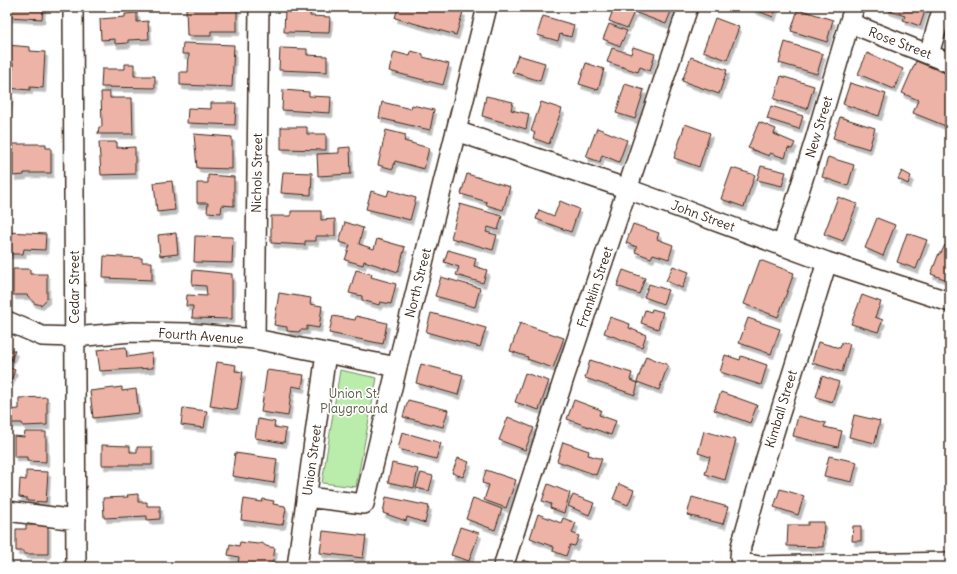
<svg xmlns="http://www.w3.org/2000/svg" width="957" height="574" font-family="Delius,sans-serif">
<style>
.green{fill:#baecac;stroke:#7a8b65}
.building{fill:#edb3a7;stroke:#3b2a1e;filter:url(#shadow)}
.lines{fill:none;stroke-linecap:round;stroke-linejoin:round}
.minor-casing{stroke:#3b2a1e;stroke-width:22}
.minor{stroke:#fff;stroke-width:19}
.labels{text-anchor:middle;dominant-baseline:central;stroke-width:3.5;stroke-linejoin:round;paint-order:stroke}
.street-label{font-size:13px;fill:#3b2a1e;stroke:#fff}
.park-label{font-size:13px;fill:#5b5a42;stroke:#fff}
</style>
<defs>
<filter id="shadow"><feDropShadow dx="2.5" dy="4.5" stdDeviation="0" flood-color="#0004"/></filter>
</defs>
<rect width="100%" height="100%" fill="#fff"/>
<filter id="ink" filterUnits="userSpaceOnUse"><feTurbulence type="fractalNoise" baseFrequency=".025" numOctaves="2"/><feDisplacementMap in="SourceGraphic" scale="8" xChannelSelector="R" yChannelSelector="G"/><feConvolveMatrix kernelMatrix="1 2 1 2 8 2 1 2 1" color-interpolation-filters="sRGB"/></filter>
<g filter="url(#ink)">
<path class="green" d="M340,370L377,378L356,487L322,483Z"/>
<path class="building" d="M7,7H43L42,19L7,17Z
M186,7H237V31H211V36H187Z
M398,7H423L432,10L433,7H446L463,12L456,35L395,18Z
M614,7H622L634,12L627,28L609,21Z
M636,7H668L672,9L666,24L634,12Z
M753,7H776L773,17L753,9Z
M887,7H924L926,8L920,26L903,20L905,16L887,10Z
M285,9H310V16L330,17L329,33L284,32Z
M798,9L833,20L827,42L791,31Z
M137,13V22L148,21L149,39L128,40V43L115,44V39L101,40L100,19L125,17V14Z
M543,16L574,25L571,37L560,34L558,41L537,35Z
M949,17H950V37L943,35Z
M715,18L739,27L727,60L703,51Z
M609,24L627,31L620,46L603,39Z
M785,42L823,54L817,74L779,63Z
M183,43L234,45L232,87L180,85V72H188L189,54H182Z
M7,45L30,47V51L45,52L43,88L30,87V90L7,88V70H13V63H7Z
M633,47L655,54L650,71L640,67L638,72L607,62L612,48L631,54Z
M280,48L307,49V55L327,56V72L279,70Z
M411,51L423,54V57L449,64L443,85L389,71L394,52L410,56Z
M867,53L903,69L894,89L858,74Z
M518,55L545,63L540,81L512,72Z
M691,57L727,70L719,94L682,81Z
M916,61L950,75V122L948,127L913,113L918,100L902,93Z
M586,63L604,69L598,90L579,84Z
M125,64H134V76H155V88L101,87L102,69H125Z
M781,76L814,86L807,109L774,99Z
M850,83L886,94L879,116L843,104Z
M625,84L644,90L635,119L616,113Z
M283,90L309,92V96L331,97L330,113L282,110Z
M101,92H110V98H132L133,134H98L99,127H102Z
M7,93L11,94L9,107H7Z
M486,96L513,102L511,110L529,114L526,129L482,116Z
M382,102L411,109L412,105L434,110L430,130L379,118Z
M541,102L562,109L549,144L533,138L535,133L531,131Z
M211,103H236L235,125L187,123L188,108L211,109Z
M771,106L803,116L799,129L767,119Z
M840,117L875,128L869,149L833,138Z
M759,122L776,129L774,134L795,143L792,149L788,148L785,158L770,153L769,156L748,148Z
M685,124L710,133L699,167L674,158Z
M281,127H307V134H326V150L281,149Z
M597,128L627,140L619,162L602,155L600,162L586,157Z
M386,130L406,135L404,141L429,148L424,169L395,161L393,169L378,165Z
M194,134L232,137V169L197,168Z
M99,142H117V148L135,147V174L101,175Z
M13,144H46V148H51V173H24V175L13,176Z
M350,147L351,174L318,176L317,154L339,153V148Z
M828,157L854,165L848,186L822,177Z
M761,166L786,172L782,186L757,180Z
M732,168L755,175L744,207L721,199Z
M902,171L911,176L908,184L898,179Z
M283,172L312,173L311,195L281,193Z
M467,174L510,187L503,210L486,205L487,202L461,194Z
M208,175L234,177V206L222,205L221,213L207,212L208,203H197V183H208Z
M172,181L175,210L157,212L154,183Z
M389,190L416,198L410,220L366,209L371,191L387,196Z
M838,197L857,204L843,241L824,234Z
M560,201L579,209L571,232L536,219L539,210L554,216Z
M460,204L502,216L498,230L488,227L486,232L497,235L493,250L451,238Z
M291,211H321V220L335,219V236H316V241H305V245L271,243V216H291Z
M877,218L895,225L883,256L865,248Z
M345,222L363,228L359,244L374,249L377,239L405,247L398,272L364,261L363,265L345,260L350,245L339,242Z
M633,224L659,233L657,239L673,245L669,259L653,254L651,258L635,252L637,247L626,243Z
M7,232L46,234L45,250L24,249L23,254H7Z
M176,233L178,254L160,256L158,235Z
M907,233L927,240L916,269L897,262Z
M195,236L233,237L232,263L194,262Z
M945,245L950,248V272L947,280L931,274L939,253H941Z
M448,250L476,258L474,266L487,270L483,283L456,275L459,267L444,262Z
M104,256L142,258V262H152V280L103,278Z
M760,260L794,273L778,317L744,304Z
M673,266L689,272L682,288L666,281Z
M13,269H30V274H47V299L41,305L34,303L27,295H13Z
M193,270L232,274V319L192,318L193,306H186L187,295L207,296L206,286L192,285Z
M356,270L372,274L371,277L396,284L391,304L380,302L379,305L362,300V296L349,293Z
M623,270L645,278L639,294L617,286Z
M441,277L480,288L475,307L435,296Z
M649,284L668,290L663,304L644,297Z
M279,293L311,298L310,304L322,306L319,328L307,326V330H300L299,332L287,331V327L274,325Z
M862,295L881,302L875,317L883,320L878,332L851,324Z
M652,309L663,312L658,329L641,323L645,310L651,312Z
M431,313L486,328L480,347L426,332Z
M333,316L355,320L356,316L387,323L383,344L329,333Z
M610,317L630,324L629,328L646,335L642,347L604,333Z
M748,318L780,329L771,354L739,343Z
M520,323L564,338L553,368L527,359L528,357L510,351Z
M818,342L840,348L842,342L850,344L842,372L812,363Z
M7,347L15,351L8,367L15,370L10,383L7,382Z
M126,347L127,357L152,353L153,368L100,371L97,350Z
M725,355L740,360L741,356L767,365L761,385L720,372Z
M646,356L668,365L659,390L637,382Z
M590,360L632,373L630,380L638,383L635,395L585,378Z
M217,362L236,365L235,371L243,372L237,410L210,406Z
M421,364L463,375L458,395L416,383Z
M267,370L304,375L302,388L292,386L288,416L261,412Z
M525,373L549,381L539,410L515,402Z
M822,376L839,382L832,402L816,397Z
M122,387V391L136,389L139,413L93,418L90,391Z
M721,392L757,405L750,423L714,410Z
M47,397V425L23,426L22,423H7V410L19,409V398Z
M408,400L448,410L443,427L403,417Z
M574,400L601,410L599,415L616,421L611,435L567,419Z
M183,408L207,411L204,428L181,425Z
M854,415L880,421L875,443L849,437Z
M798,416L826,423L824,427L842,431L838,447L793,436Z
M508,417L534,428L525,450L499,440Z
M258,419L275,422L274,427L286,429L284,443L255,438Z
M704,431L736,440L725,480L705,474L710,457L698,453Z
M25,432H46V462L27,461V457H14V436L24,437Z
M402,432L441,443L436,459L398,449Z
M563,442L589,451L588,455L602,459L596,475L557,461Z
M102,445L130,446V452H137V447H152V465H102Z
M235,453L277,459L274,483L232,476Z
M829,456L857,462L852,482L824,476Z
M458,458L469,462L463,477L452,473Z
M392,463L418,469L414,488L388,482Z
M486,470L516,480L506,508L484,500L489,485L482,483Z
M26,471L48,472L46,502L27,501V498L19,497L20,479L26,480Z
M421,473L433,476L429,491L416,488Z
M548,484L570,493L564,513L550,508L551,504L542,501Z
M619,484L634,490L628,505L613,499Z
M780,489L804,496L798,515L774,507Z
M138,494V502H147V506H160V519L147,520V516L104,518L103,498L128,497L127,495Z
M573,495L594,503L589,515L568,506Z
M386,497L429,506L425,523L407,517L406,521L383,513Z
M692,497L728,507L723,524L687,515Z
M473,498L502,509L495,530L466,519Z
M244,499L262,502L263,499L274,501L273,504L285,506L286,509L283,524L280,525L241,520Z
M538,514L561,523L563,518L576,523L572,533L579,536L575,546L570,545L566,556L553,551L554,547L530,538Z
M808,522H824L823,547L787,546L788,525H808Z
M26,525H48V554H24V551H16V529H26Z
M853,526H861V541H852Z
M460,527L479,533L469,561L451,555Z
M323,531L366,536L363,558L320,553Z
M240,542L258,544L262,543L266,546L275,548L272,567H255L238,564L239,557L228,555L230,544L239,546Z
M523,560L545,567H521Z
M204,563L216,565V567H203Z"/>
<g class="lines">
<g class="minor-casing">
<path id="minor" d="M73,7L76,567
M850,23L950,63
M929,54L943,7
M456,131L628,189L827,262L950,302
M782,246L816,137L854,7
M827,262L766,458L741,546L740,558L744,563L759,566L950,562
M7,321L42,336L74,337L132,332L188,333L255,339L397,367
M255,339L259,7
M307,497L364,504L397,367L487,7
M7,511L76,520
M297,567L326,353
M503,567L563,381L688,7"/>
</g>
<use href="#minor" class="minor"/>
</g>
</g>
<g class="labels">
<g class="street-label">
<text transform="translate(900 43) rotate(21)">Rose Street</text>
<text transform="translate(819 127) rotate(-73)">New Street</text>
<text transform="translate(257 173) rotate(-89)">Nichols Street</text>
<text transform="translate(703 216) rotate(20)">John Street</text>
<text transform="translate(418 283) rotate(-76)">North Street</text>
<text transform="translate(74 287) rotate(-90)">Cedar Street</text>
<text transform="translate(595 287) rotate(-71)">Franklin Street</text>
<text transform="translate(201 336) rotate(4)">Fourth Avenue</text>
<text transform="translate(781 409) rotate(-73)">Kimball Street</text>
<text transform="translate(312 460) rotate(-82)">Union Street</text>
</g>
<g class="park-label">
<text x="354" y="393">Union St.<tspan x="354" dy="15">Playground</tspan></text>
</g>
</g>
<rect width="957" height="574" fill="none" stroke="#fff" stroke-width="24"/>
<rect x="12" y="12" width="933" height="550" fill="none" stroke="#3b2a1e" stroke-width="1.5" filter="url(#ink)"/>
</svg>
